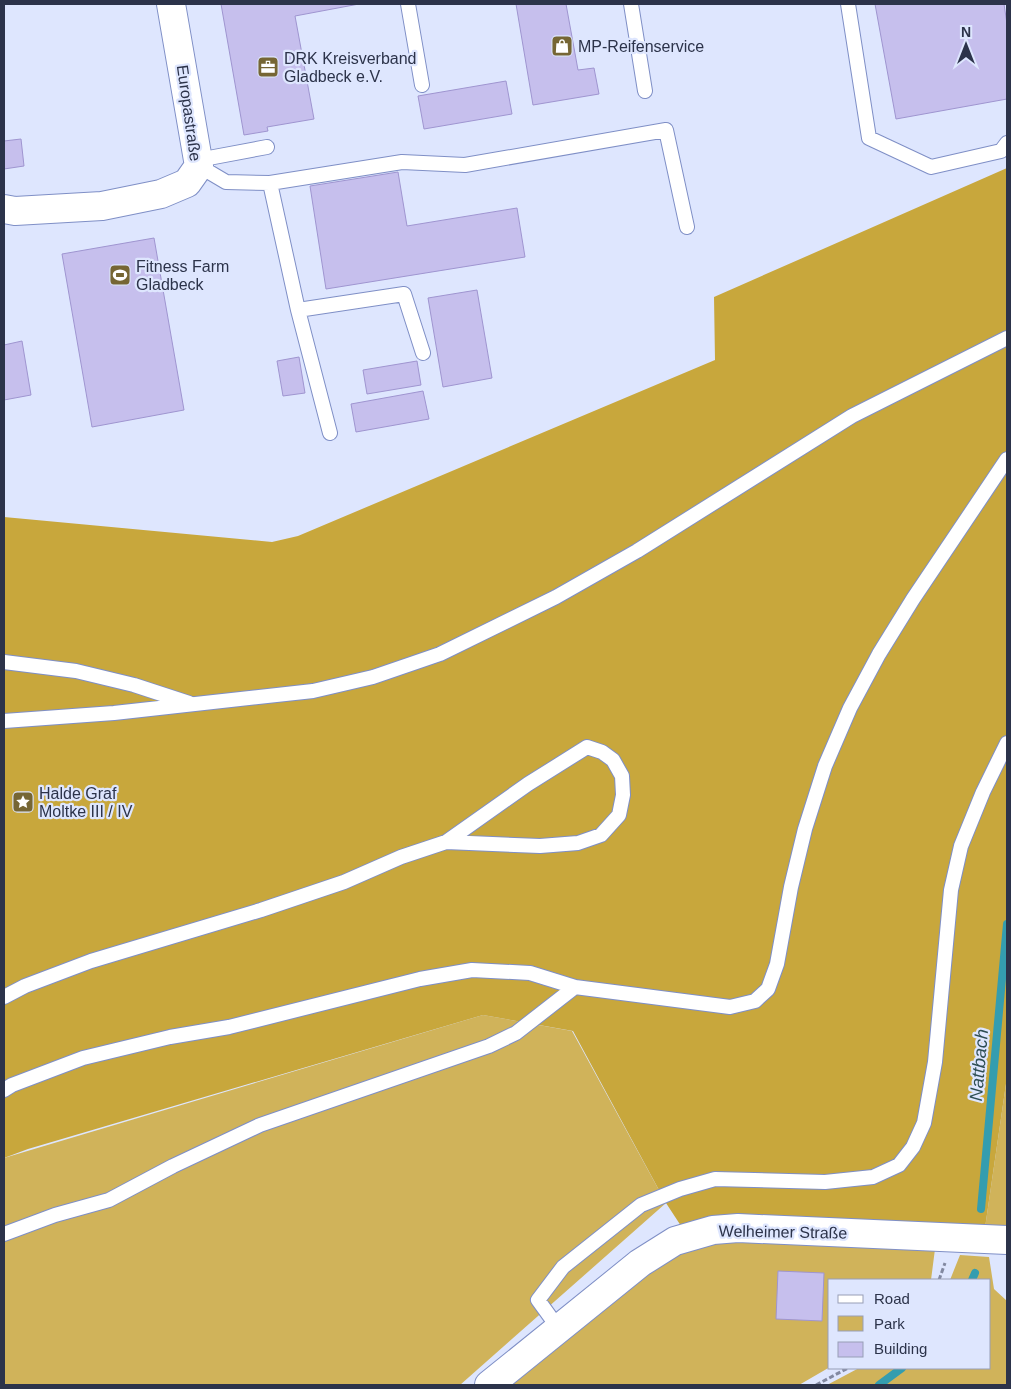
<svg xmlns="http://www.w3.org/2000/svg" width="1011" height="1389" font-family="Helvetica,sans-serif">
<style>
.green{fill:#d0b35a}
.forest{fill:#c8a73c}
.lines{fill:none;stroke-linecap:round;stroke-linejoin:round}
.stream{stroke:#349daf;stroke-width:8}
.building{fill:#c6bfed;stroke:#9f95d0}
.service-casing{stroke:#7f8fc6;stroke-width:16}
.minor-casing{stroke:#7f8fc6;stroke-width:30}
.tertiary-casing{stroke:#7f8fc6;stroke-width:30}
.path{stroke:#8289a1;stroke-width:3;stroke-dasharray:5 2.5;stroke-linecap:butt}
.service{stroke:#fff;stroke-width:14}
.minor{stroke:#fff;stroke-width:28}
.tertiary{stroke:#fff;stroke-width:28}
.labels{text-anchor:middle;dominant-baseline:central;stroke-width:4.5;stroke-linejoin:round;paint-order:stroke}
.poi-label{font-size:16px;fill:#2c334a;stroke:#dee6fe;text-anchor:start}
.street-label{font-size:16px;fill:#2c334a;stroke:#dee6fe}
.water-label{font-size:18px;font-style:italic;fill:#2e4d53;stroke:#dee6fe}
</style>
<rect width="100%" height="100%" fill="#dee6fe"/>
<path class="green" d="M483,1015L572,1031L666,1203L460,1385H4V1158Z
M1007,1077V1227L985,1228Z
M731,1239L935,1249L931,1280H830V1367L799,1385H511L637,1278L674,1254Z
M960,1255L989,1257L994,1289L1007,1301V1385H827L859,1368H990V1280H950Z"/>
<path class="forest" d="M1007,168V1077L985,1228L856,1219L738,1218L683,1229L666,1203L573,1031L483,1015L28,1149L4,1158V517L272,542L298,536L715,360L714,297Z"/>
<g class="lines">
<path class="stream" d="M981,1209L1007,924
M972,1280L975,1273
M879,1385L902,1368"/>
</g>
<path class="building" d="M221,4H359L295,16L314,119L267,127L268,131L244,135Z
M516,4H566L578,70L594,68L599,94L533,105Z
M875,4H1004L1007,24V99L896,119Z
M506,81L512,114L424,129L418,96Z
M21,139L24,166L4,169V141Z
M398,172L407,226L517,208L525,257L326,289L310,186Z
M154,238L184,410L92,427L62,254Z
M477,290L492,378L443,387L428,298Z
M22,341L31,395L4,400V345Z
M299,357L305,393L283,396L277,361Z
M417,361L421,385L367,394L363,370Z
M423,391L429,419L356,432L351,404Z
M778,1271L824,1273L822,1321L776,1319Z"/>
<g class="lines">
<g class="service-casing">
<path id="service" d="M408,4L422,85
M631,4L645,91
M848,4L869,138L931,167L1001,151L1007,143
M198,160L267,147
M199,166L226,182L270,183L402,162L465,165L666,130L687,227
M270,183L298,310L404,294L423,353
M298,310L330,433
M4,662L76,671L134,685L189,703
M4,721L114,713L313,691L373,677L440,654L556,597L637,551L852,416L1007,338
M4,997L25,986L91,961L261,910L344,882L401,857L446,842L528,784L587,747L602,752L613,760L622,776L623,795L619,815L601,835L578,843L540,846L446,842
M4,1090L12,1085L83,1058L170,1037L229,1027L420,979L472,970L530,973L575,987L730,1007L755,1001L768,989L777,964L791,887L805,829L825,766L850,708L879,654L913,599L1007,459
M4,1234L55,1215L109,1200L173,1166L260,1125L489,1046L516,1033L575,987
M559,1329L538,1300L563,1267L641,1205L680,1189L715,1179L825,1182L873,1177L899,1165L913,1147L924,1123L935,1062L951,890L961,846L983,792L1007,743"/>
</g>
<g class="minor-casing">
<path id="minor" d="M4,209L15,211L102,206L161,194L187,183L199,166L171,4"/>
</g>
<g class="tertiary-casing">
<path id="tertiary" d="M489,1385L640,1263L675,1241L713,1230L738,1228L1007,1240"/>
</g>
<path class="path" d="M939,1280L945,1263
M816,1385L848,1368"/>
<use href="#service" class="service"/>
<use href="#minor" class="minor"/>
<use href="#tertiary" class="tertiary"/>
</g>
<defs>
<g id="shop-square" transform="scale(1.125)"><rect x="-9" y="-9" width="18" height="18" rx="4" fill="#766634" stroke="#dee6fe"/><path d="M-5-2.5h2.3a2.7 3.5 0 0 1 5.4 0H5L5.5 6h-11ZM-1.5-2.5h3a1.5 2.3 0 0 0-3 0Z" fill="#fff"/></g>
<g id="office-square" transform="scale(1.125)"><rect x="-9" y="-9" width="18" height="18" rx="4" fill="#766634" stroke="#dee6fe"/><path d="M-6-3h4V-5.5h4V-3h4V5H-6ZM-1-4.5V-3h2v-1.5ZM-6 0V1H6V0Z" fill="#fff"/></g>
<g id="stadium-square" transform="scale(1.125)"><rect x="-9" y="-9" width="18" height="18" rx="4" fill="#766634" stroke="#dee6fe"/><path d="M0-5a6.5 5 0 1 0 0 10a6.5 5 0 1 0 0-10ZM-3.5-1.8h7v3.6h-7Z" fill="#fff"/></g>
<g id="sight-square" transform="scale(1.125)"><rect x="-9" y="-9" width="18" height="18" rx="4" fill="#766634" stroke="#dee6fe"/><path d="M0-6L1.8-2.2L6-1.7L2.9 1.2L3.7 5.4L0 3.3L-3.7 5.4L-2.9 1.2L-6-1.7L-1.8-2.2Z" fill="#fff"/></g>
</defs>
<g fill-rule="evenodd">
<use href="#shop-square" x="562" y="46"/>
<use href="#office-square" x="268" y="67"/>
<use href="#stadium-square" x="120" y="275"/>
<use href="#sight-square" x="23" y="802"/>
</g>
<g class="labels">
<g class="poi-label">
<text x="578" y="46">MP-Reifenservice</text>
<text x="284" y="58">DRK Kreisverband<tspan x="284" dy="18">Gladbeck e.V.</tspan></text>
<text x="136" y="266">Fitness Farm<tspan x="136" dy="18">Gladbeck</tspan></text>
<text x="39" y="793">Halde Graf<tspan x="39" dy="18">Moltke III / IV</tspan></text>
</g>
<g class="street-label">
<text transform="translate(189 113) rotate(82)">Europastraße</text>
<text transform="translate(783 1232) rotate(1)">Welheimer Straße</text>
</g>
<g class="water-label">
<text transform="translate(979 1065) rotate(-85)">Nattbach</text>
</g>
</g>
<rect width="1011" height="1389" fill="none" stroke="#2c334a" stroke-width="10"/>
<rect x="828" y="1279" width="162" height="90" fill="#dee6fe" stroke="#979eb6"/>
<rect x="838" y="1295" width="25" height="8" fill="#ffffff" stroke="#979eb6"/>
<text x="874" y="1304" font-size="15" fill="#2c334a">Road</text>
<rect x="838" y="1316" width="25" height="15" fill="#d0b35a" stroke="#979eb6"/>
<text x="874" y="1329" font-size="15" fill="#2c334a">Park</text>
<rect x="838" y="1342" width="25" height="15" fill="#c6bfed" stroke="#979eb6"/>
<text x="874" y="1354" font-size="15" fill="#2c334a">Building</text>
<g transform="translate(966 45)" stroke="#dee6fe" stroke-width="4" paint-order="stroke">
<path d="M0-4L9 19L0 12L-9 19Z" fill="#2c334a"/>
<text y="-8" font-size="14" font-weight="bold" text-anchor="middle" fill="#2c334a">N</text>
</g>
</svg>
